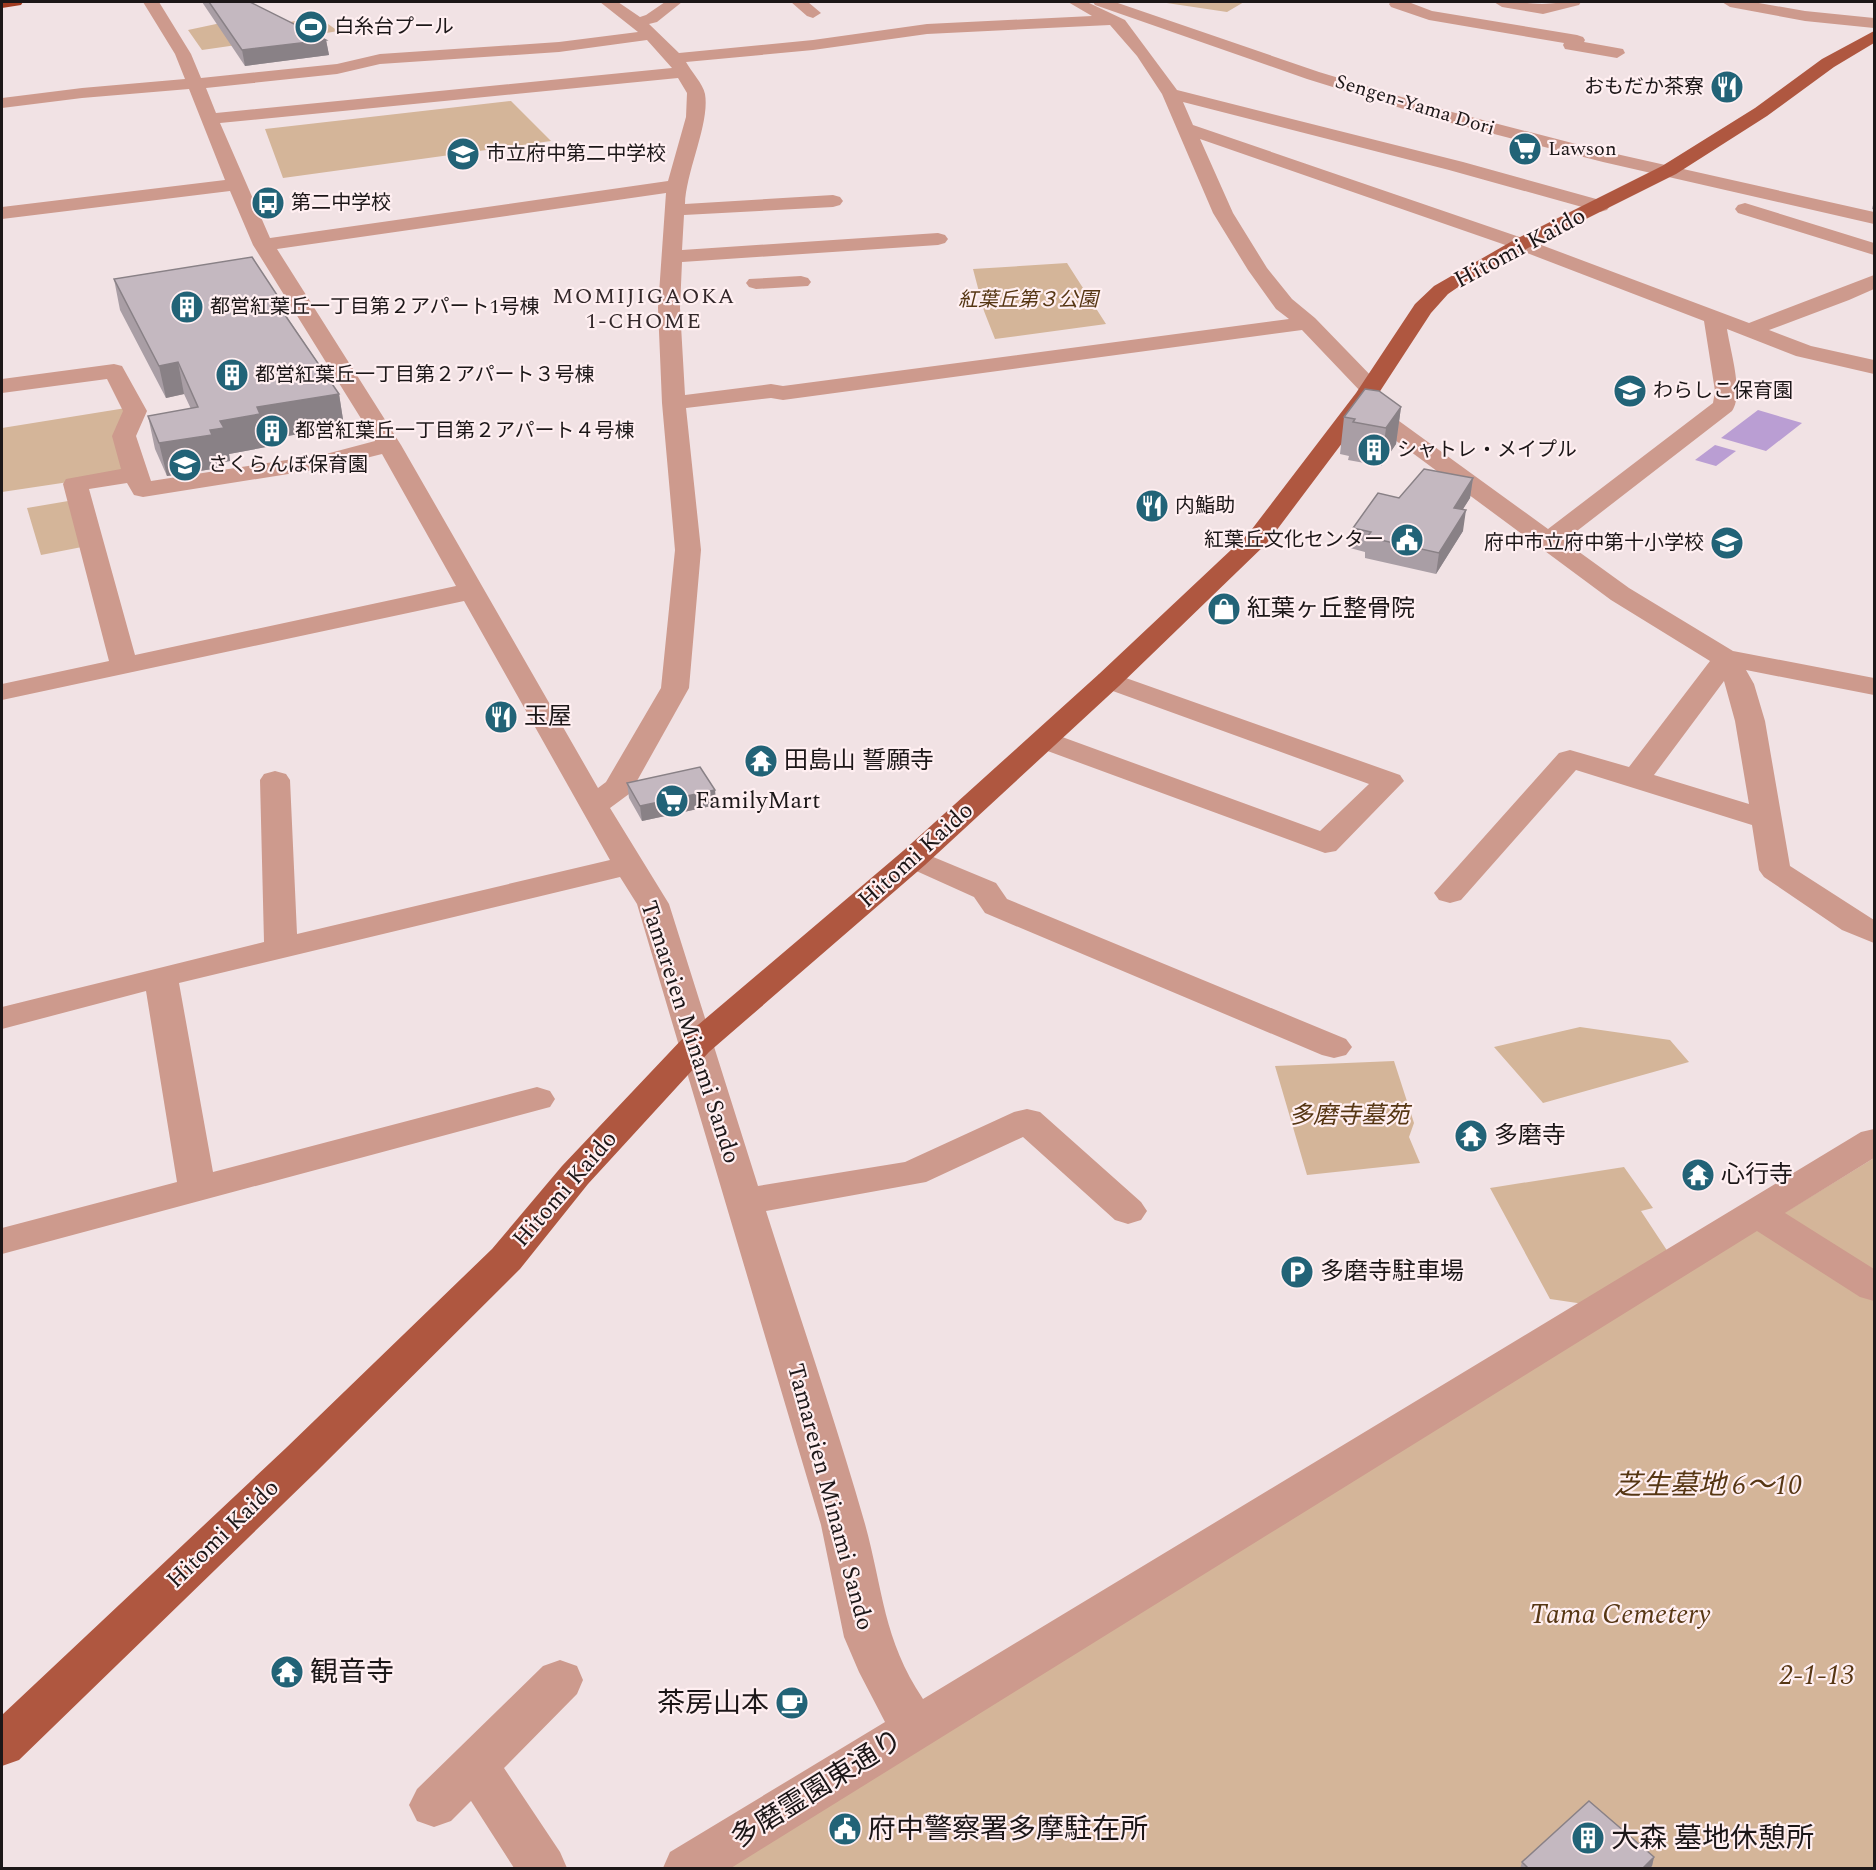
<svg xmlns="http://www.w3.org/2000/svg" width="1876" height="1870" font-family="Spectral,'Noto Sans JP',serif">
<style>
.green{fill:#d4b599}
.water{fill:#ba9ed3}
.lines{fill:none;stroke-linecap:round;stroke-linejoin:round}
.minor{fill:#cd9a8d;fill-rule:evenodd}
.major{fill:#af5740;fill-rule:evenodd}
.highway{fill:#a23c21;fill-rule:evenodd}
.wall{fill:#a99ea5}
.shaded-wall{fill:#898186}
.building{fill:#c4b8c0;stroke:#898186;stroke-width:1.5}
.labels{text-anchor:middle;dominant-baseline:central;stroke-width:4.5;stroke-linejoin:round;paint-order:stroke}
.far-poi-label{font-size:20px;fill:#1c1718;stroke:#ffeff1;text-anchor:start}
.far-street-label{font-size:20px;fill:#1c1718;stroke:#ffeff1}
.far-park-label{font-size:20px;font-style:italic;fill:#563613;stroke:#ffeff1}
.far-neighbourhood-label{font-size:22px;letter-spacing:1.5px;fill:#33282a;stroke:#ffeff1}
.street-label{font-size:24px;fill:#1c1718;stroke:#ffeff1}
.poi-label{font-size:24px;fill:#1c1718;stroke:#ffeff1;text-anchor:start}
.park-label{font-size:24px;font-style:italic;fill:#563613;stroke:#ffeff1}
.near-park-label{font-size:28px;font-style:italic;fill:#563613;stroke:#ffeff1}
.near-poi-label{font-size:28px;fill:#1c1718;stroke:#ffeff1;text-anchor:start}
.near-street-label{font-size:28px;fill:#1c1718;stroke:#ffeff1}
</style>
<rect width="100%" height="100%" fill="#f1e2e4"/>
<path class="green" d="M1160,2H1244L1227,12Z
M258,15L298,36L202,50L188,30Z
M318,17L338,31L303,37L284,23Z
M511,101L551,141L283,178L265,129Z
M1067,263L1106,324L995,339L984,311L973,269Z
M126,408L122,474L2,492V428Z
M80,499L82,547L41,555L27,508Z
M1580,1027L1670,1040L1689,1062L1543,1103L1494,1047Z
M1394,1061L1414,1123L1409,1137L1420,1163L1307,1175L1275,1066Z
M1874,1158V1868H727L1748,1235Z
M1624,1167L1653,1208L1641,1211L1668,1252L1584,1304L1550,1299L1490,1188Z"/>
<path class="water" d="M1758,410L1802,423L1766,451L1721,438Z
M1715,445L1736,451L1716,466L1695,460Z"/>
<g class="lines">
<path class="minor" d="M143,2H159L191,54L201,78L337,64L380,54L559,42L638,32L600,2H618L640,17L646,15L665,2H682L657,22L649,24L679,53L813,40L927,24L1092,16L1068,2H1087L1125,20L1177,90L1463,162L1607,202L1610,206L1607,210L1600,212L1449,170L1183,102L1193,125L1528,240L1749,323L1874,275V289L1849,300L1769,330L1811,346L1874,360V374L1796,356L1727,329C1730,350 1744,394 1732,411L1564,541L1629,588L1733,651L1874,678V695L1746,670L1754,684L1765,721L1790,866L1874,920V943L1842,930L1764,877L1759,870L1752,825L1576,770L1461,900L1450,903L1439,900L1434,893L1559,753L1570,750L1629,767L1710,661L1611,600L1372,423L1352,413L1348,408L1352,403L1360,401L1368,403L1388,413L1548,529L1713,403L1715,391L1704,321L1514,248L1200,139L1233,213L1267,268L1292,299L1315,318L1378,383L1381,388L1378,393L1370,395L1362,393L1302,330L783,400L771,398L686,408L701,550L689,688L633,788L629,794L610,808L669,904L758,1186L905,1162L1014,1112L1027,1109L1040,1112L1141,1202L1147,1211L1141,1220L1128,1224L1115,1220L1023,1137L926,1182L766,1211C799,1315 835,1419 865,1524C883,1589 883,1639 923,1699L1861,1132L1874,1129V1158L1785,1213L1874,1269V1301L1860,1297L1757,1231L731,1868H663L670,1852L885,1722L859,1672L844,1637L821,1525L637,904L620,877L179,983L213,1172L537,1087L550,1091L555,1099L550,1107L2,1254V1228L177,1182L146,991L2,1029V1007L264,942L260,780L264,774L275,771L286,774L290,780L297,934L610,860L464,601L2,700V684L109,661L63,484L66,479L121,469L112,436L123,411L107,379L2,393V379L114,364L122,366L147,411L136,436L151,481L326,454L375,441L253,245L230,191L2,219V207L225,180L189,89L82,98L2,108V98L82,88L185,79L175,54ZM1110,25L1137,56L1162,94L1213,213L1248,270L1276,309L1289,319L783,386L771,384L685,395L680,308L682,262L938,245L945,243L948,239L945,235L938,233L682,250L684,215L833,207L840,205L843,201L840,197L833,195L685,204C686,171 710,123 705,94C703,84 691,71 686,62L813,50L927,34ZM647,40L672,68L216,113L206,88L337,74L380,64L559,52ZM678,78L687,93L686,117L668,181L270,238L220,123ZM666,193L658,308L662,403L675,550L661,688L606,782L598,788L401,445L277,249ZM382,454L456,586L135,655L89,489L127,483L134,495L143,497L326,468ZM1724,681L1735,721L1749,804L1654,775Z
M791,2H808L821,13L813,18L807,16Z
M1093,2H1115L1319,72L1448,111L1603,151L1874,212V224L1603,162L1436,119L1307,79L1095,5Z
M1391,2H1412L1411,3L1432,11L1577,35L1583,37L1585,40L1584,42L1623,49L1625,53L1617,58L1565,49L1563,45L1564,43L1429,20L1391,7L1389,4Z
M1494,2C1510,0 1526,4 1542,4C1555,4 1568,1 1581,2L1579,5L1543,14L1502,7Z
M1722,2H1753L1805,11L1874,18V28L1805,21L1730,7Z
M1745,203L1874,243V255L1738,213L1735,209L1738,205Z
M801,276L808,278L811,282L808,286L756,289L749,287L746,283L749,279Z
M1109,672L1400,775L1404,781L1336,851L1325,853L1034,746L1029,740L1034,734L1044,731L1054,734L1320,831L1369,784L1099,686L1095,680L1099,674Z
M914,849L996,883L1007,899L1346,1039L1352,1047L1346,1055L1334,1058L1322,1055L985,913L974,897L903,865L898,858L903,851Z
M560,1660L577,1666L583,1680L577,1694L504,1768L560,1852L567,1868H514L471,1801L451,1821L434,1827L417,1821L409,1805L417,1789L543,1666Z"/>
<path class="major" d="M1874,31V43L1834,67L1767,116L1676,174L1528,248L1467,281L1448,294L1431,313L1373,402L1267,543L1119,686L925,865L709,1052L588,1184L520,1269L316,1472L19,1760L2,1766V1715L286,1448L492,1249L562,1166L685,1036L903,851L1099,674L1249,533L1356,393L1415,304L1434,286L1514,240L1662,166L1755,108L1822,59Z"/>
<path class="highway" d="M2,2H23L21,5L2,8Z"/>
</g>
<path class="wall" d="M202,2H250L326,40L329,55L245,66Z
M1875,197V210L1872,209Z
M114,279L281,301L283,311L339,394L344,426L265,440L266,447L229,454L230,461L218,463L219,468L167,476L155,449L148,416L191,409L184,394L166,398L120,310Z
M1401,407L1396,444L1381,466L1348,460L1349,456L1340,454L1344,417Z
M1473,478L1470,498L1463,509V531L1436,574L1365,558V552L1350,548L1353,528L1399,498Z
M627,783L715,790L716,805L642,821L629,798Z
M1654,1857L1652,1866L1649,1869H1520L1522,1862Z"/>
<path class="shaded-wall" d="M326,40L329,55L245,66L242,50Z
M281,301L286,332L276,302Z
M178,362L184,394L166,398L159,366Z
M339,394L344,426L265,440L266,447L229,454L230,461L218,463L219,468L167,476L159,443L210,430L220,421L257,407Z
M1401,407L1396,444L1381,466L1386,428Z
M1473,478L1470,498L1451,528L1454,508Z
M1466,510L1463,531L1436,574L1439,553Z
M715,790L716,805L642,821L640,806Z
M1654,1857L1652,1866L1649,1869H1642Z"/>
<path class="building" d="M209,2H250L326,40L242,50Z
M252,257L281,301L276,302L339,394L257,407L260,414L220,421L224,428L210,430L212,435L159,443L148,416L198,407L178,362L159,366L114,279Z
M1365,389L1379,391L1401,407L1386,428L1353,422L1355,419L1344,417Z
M1424,469L1473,478L1454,508L1466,510L1439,553L1367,537L1371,532L1353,528L1378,493L1399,498Z
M700,767L715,790L640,806L627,783Z
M1589,1801L1654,1857L1642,1869H1529L1522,1862Z"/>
<defs>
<g id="stadium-disc" transform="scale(1.725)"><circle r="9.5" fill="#226377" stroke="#ffeff1"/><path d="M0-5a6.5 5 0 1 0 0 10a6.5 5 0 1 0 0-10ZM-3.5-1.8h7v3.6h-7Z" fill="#fff"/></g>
<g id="restaurant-disc" transform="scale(1.725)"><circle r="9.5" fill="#226377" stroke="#ffeff1"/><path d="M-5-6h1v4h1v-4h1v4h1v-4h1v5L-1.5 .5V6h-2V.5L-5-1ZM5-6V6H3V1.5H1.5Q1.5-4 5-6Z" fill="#fff"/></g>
<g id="supermarket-disc" transform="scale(1.725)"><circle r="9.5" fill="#226377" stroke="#ffeff1"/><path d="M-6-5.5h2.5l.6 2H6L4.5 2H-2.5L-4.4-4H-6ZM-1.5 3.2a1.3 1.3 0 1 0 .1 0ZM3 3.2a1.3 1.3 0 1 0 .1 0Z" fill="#fff"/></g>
<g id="school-disc" transform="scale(1.725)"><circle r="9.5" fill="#226377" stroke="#ffeff1"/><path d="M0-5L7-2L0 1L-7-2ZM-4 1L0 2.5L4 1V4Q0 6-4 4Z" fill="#fff"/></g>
<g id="bus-disc" transform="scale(1.725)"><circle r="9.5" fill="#226377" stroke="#ffeff1"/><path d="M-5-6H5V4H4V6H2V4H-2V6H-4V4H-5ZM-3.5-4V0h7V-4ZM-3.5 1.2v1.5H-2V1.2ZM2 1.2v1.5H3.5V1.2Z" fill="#fff"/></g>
<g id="building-disc" transform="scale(1.725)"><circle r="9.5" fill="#226377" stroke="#ffeff1"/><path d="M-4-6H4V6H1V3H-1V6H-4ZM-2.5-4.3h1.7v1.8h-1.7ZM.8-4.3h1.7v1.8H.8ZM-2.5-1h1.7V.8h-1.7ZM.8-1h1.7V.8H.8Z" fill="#fff"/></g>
<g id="civic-disc" transform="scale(1.725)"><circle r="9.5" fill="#226377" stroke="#ffeff1"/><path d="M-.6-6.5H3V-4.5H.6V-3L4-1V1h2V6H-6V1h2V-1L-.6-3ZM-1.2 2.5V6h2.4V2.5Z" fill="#fff"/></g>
<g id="shop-disc" transform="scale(1.725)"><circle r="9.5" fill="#226377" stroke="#ffeff1"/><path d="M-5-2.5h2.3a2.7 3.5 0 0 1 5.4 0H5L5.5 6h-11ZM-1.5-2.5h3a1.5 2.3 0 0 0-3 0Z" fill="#fff"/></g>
<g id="temple-disc" transform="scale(1.725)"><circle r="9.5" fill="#226377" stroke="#ffeff1"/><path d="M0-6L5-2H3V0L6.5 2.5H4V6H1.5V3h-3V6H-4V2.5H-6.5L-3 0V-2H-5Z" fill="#fff"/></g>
<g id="parking-disc" transform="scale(1.725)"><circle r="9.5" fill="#226377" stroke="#ffeff1"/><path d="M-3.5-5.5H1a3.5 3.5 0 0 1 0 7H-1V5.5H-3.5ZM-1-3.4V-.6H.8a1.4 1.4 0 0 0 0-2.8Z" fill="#fff"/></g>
<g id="cafe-disc" transform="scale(1.725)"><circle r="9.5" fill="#226377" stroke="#ffeff1"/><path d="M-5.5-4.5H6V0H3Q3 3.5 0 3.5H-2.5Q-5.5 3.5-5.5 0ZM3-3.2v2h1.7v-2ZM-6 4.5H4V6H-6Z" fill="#fff"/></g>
</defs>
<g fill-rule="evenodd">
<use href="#stadium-disc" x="311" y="27"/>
<use href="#restaurant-disc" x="1727" y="87"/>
<use href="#supermarket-disc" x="1525" y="149"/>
<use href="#school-disc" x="463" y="154"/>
<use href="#bus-disc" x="268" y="203"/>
<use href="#building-disc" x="187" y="307"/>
<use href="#building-disc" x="232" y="375"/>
<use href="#school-disc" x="1630" y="391"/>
<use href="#building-disc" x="272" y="431"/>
<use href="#building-disc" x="1374" y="450"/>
<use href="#school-disc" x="185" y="465"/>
<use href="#restaurant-disc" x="1152" y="506"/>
<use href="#civic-disc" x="1407" y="540"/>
<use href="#school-disc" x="1727" y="543"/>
<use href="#shop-disc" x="1224" y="609"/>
<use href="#restaurant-disc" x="501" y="717"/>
<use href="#temple-disc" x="761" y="761"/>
<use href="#supermarket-disc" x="672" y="801"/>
<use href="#temple-disc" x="1471" y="1136"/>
<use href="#temple-disc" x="1698" y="1175"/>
<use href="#parking-disc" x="1297" y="1272"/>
<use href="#temple-disc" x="287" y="1672"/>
<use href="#cafe-disc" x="792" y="1703"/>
<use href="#civic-disc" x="845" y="1829"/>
<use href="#building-disc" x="1588" y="1838"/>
</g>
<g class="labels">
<g class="far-poi-label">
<text x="334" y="27">白糸台プール</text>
<text x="1704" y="87" text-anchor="end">おもだか茶寮</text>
<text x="1548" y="149">Lawson</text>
<text x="486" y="154">市立府中第二中学校</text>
<text x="291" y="203">第二中学校</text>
<text x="210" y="307">都営紅葉丘一丁目第２アパート1号棟</text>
<text x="255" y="375">都営紅葉丘一丁目第２アパート３号棟</text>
<text x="1653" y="391">わらしこ保育園</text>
<text x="295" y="431">都営紅葉丘一丁目第２アパート４号棟</text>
<text x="1397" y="450">シャトレ・メイプル</text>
<text x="208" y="465">さくらんぼ保育園</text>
<text x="1175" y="506">内鮨助</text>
<text x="1384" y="540" text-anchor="end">紅葉丘文化センター</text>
<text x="1704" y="543" text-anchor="end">府中市立府中第十小学校</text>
</g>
<g class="far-street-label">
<text transform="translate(1415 105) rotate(17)">Sengen-Yama Dori</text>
</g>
<g class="far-park-label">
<text x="1028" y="300">紅葉丘第３公園</text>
</g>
<g class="far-neighbourhood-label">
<text x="644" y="296">MOMIJIGAOKA<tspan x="644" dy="25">1-CHOME</tspan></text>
</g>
<g class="street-label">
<text transform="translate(1520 248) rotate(-28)">Hitomi Kaido</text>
<text transform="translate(916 855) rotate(-42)">Hitomi Kaido</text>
<text transform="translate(690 1032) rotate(72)">Tamareien Minami Sando</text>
<text transform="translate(565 1189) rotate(-49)">Hitomi Kaido</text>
<text transform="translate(830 1497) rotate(75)">Tamareien Minami Sando</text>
<text transform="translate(223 1534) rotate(-44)">Hitomi Kaido</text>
</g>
<g class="poi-label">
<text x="1247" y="609">紅葉ヶ丘整骨院</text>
<text x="524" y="717">玉屋</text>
<text x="784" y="761">田島山 誓願寺</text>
<text x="695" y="801">FamilyMart</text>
<text x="1494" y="1136">多磨寺</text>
<text x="1721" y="1175">心行寺</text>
<text x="1320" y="1272">多磨寺駐車場</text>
</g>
<g class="park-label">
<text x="1349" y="1116">多磨寺墓苑</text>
</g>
<g class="near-park-label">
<text x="1708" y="1485">芝生墓地 6～10</text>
<text x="1620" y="1614">Tama Cemetery</text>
<text x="1817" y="1675">2-1-13</text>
</g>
<g class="near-poi-label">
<text x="310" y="1672">観音寺</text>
<text x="769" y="1703" text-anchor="end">茶房山本</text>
<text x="868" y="1829">府中警察署多摩駐在所</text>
<text x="1611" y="1838">大森 墓地休憩所</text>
</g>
<g class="near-street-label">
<text transform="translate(817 1789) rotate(-32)">多磨霊園東通り</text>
</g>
</g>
<rect width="1876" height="1870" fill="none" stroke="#1c1718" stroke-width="6"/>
</svg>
